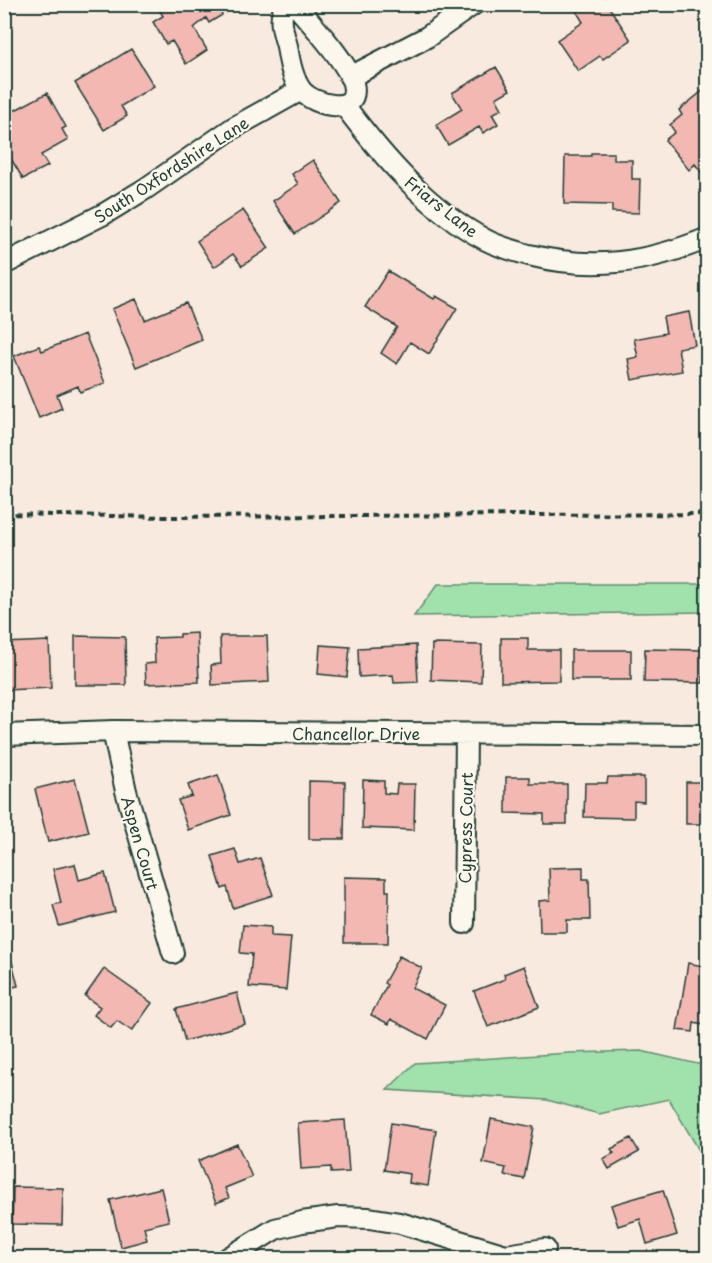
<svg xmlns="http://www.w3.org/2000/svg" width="712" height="1263" font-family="'Playpen Sans',sans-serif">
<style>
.green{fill:#a1e1ab;stroke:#608f70;stroke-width:1.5}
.building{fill:#f3b8b2;stroke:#1f3d34;stroke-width:1.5}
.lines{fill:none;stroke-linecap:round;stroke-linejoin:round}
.street-casing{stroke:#1f3d34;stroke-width:24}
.path{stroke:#1f3d34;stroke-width:4;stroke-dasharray:6 4.5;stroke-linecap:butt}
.street{stroke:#fbf7ec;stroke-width:20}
.labels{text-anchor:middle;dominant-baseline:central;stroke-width:4.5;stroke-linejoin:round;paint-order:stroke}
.street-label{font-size:16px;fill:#1f3d34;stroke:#fbf7ec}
</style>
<rect width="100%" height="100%" fill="#f9eae0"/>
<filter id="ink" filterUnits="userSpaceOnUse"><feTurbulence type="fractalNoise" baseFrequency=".0167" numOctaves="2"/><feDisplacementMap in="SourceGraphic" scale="12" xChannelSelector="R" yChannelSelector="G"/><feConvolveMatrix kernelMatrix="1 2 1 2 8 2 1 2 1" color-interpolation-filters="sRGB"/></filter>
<g filter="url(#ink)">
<path class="green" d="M438,584H707V612L414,616Z
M641,1051L707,1066V1164L669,1099L599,1114L547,1100L387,1090L415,1063L569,1053Z"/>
<path class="building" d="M156,4H231V5L220,11L222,15L209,23L206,18L194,28L207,50L186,64L172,41L166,44L153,22L163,16Z
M572,4H607L631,40L603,59L600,56L578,71L557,40L583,22Z
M131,49L154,86L121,106L127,116L104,130L75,83Z
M496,67L510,90L496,98L502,109L492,114L498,124L483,133L479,127L448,145L436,125L462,109L452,93Z
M705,89L708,92V168L702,173L695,164L689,170L665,140L675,132L670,125L682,115L679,110Z
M47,93L66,127L62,129L68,140L41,155L48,166L23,179L4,147V116Z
M591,153H614V160H632V179H640L639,213L612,212V205L564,204L565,156H591Z
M313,160L341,203L295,234L273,201L298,184L292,174Z
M243,210L269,248L242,266L233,254L214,267L197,241Z
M388,271L434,299L436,296L457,308L429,354L410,342L397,364L381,353L397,327L365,307Z
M136,299L145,320L186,303L202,340L136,367L112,309Z
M689,312L695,345L678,348L682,371L632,380L628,359L638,357L634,339L666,333L663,317Z
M85,334L105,383L80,392L78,386L57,395L62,408L39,418L14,356L39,346L42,351Z
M197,633L199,682L146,684L145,664L155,663L154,638L180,637V634Z
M75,636L125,637L126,685H75Z
M220,636H267L269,682L212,685L211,665L221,664Z
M501,638H528V650H559V681L501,682Z
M49,641L51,688L4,690V643Z
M432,644L482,645L481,682L431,680Z
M320,645L350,647L347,677L318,674Z
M416,645L418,682L394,683L393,675L359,677L358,648Z
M645,649L703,650V683L644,682Z
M571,650H631V680H571Z
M218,775L231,815L188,830L178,800L192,796L188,785Z
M506,777H530V784H567V824H544V814L506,813Z
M608,777H644V802L634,801V818L584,817L585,783H607Z
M75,779L89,832L48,842L35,789Z
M363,780L384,781V793L396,794L397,784H415L414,830L362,828Z
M309,781L345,782L344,839H309Z
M686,782H708V824H686Z
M235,849L240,864L260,858L273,895L233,908L227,887L222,889L212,856Z
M75,864L79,880L105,873L115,912L59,926L53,905L61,903L53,869Z
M583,867V879H589L590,920H567V932H540L539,901L550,900L549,868Z
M344,877L386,878V891H389L388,943H344Z
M243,925L271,927V936L291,937L286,990L249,987L252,954L240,953Z
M9,950L18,986L4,989V951Z
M399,956L422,968L412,988L445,1005L428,1039L391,1019L389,1024L371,1015L387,985L384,983Z
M688,963L708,967V1026L694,1023L693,1032L677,1030Z
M524,966L539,1007L488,1027L474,991L505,979L504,974Z
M104,969L152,1003L132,1031L117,1021L111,1028L94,1015L100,1007L85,996Z
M237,993L245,1024L185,1041L176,1009Z
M491,1119L534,1127L524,1179L504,1175L506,1168L483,1163Z
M345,1120L349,1172L331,1173V1167L301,1169L298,1123Z
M391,1123L436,1130L428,1186L409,1183L410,1174L384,1170Z
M631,1138L639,1152L609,1169L603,1159L614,1153L611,1149Z
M237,1144L252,1177L225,1188L229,1198L216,1203L198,1161Z
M13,1187L63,1188L62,1225L12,1224Z
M161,1188L169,1221L144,1227L147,1240L121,1247L110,1200Z
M663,1190L677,1235L647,1244L640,1219L618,1226L611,1205Z"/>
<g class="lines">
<g class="street-casing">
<path id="street" d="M287,6H294L299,9C313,25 348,64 353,83C361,117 314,106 301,90C292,78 289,60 287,46C284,35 279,22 283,11Z
M350,77L427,37L474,4
M344,105C383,157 427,209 486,240C499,247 515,251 529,255C593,271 647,263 708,238
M4,264L104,214L145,189L233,128L301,90
M113,731L126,791L173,953
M4,735L113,731L708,735
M464,923L466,734
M228,1258L275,1229L302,1222L338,1217L369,1218L400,1223L506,1255L545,1249"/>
</g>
<path class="path" d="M4,514L167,517L708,514"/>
<use href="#street" class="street"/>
</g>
</g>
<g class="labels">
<g class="street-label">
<text transform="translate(171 169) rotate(-33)">South Oxfordshire Lane</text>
<text transform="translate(442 206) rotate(38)">Friars Lane</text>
<text x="356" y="733">Chancellor Drive</text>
<text transform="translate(465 828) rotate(-89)">Cypress Court</text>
<text transform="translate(141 843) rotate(74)">Aspen Court</text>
</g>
</g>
<rect width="712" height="1263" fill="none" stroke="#fbf7ec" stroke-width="24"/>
<rect x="12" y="12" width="688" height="1239" fill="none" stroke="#1f3d34" stroke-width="2" filter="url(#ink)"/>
</svg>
